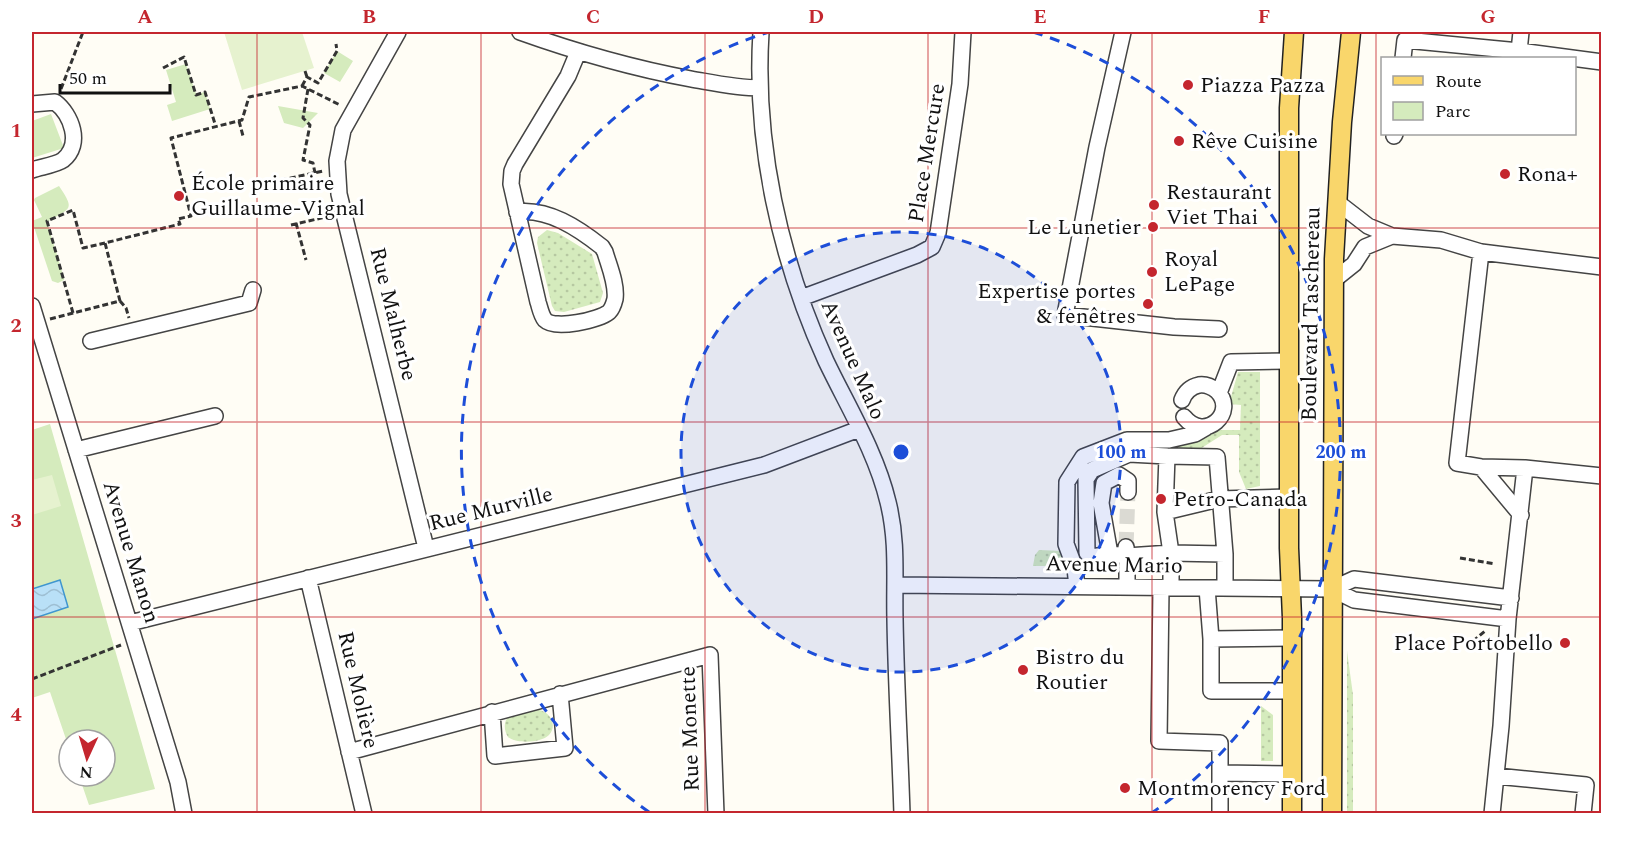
<svg xmlns="http://www.w3.org/2000/svg" width="1633" height="845" font-family="Spectral,serif">
<style>
.grass{fill:url(#grass-dots)}
.park{fill:#d5ebbd}
.pitch{fill:#e6f2cf}
.water{fill:url(#water-waves);stroke:#3f96cf;stroke-width:1.5}
.lines{fill:none;stroke-linecap:round;stroke-linejoin:round}
.minor-tunnel{stroke:#dbdad3;stroke-width:15;stroke-dasharray:15 8;stroke-linecap:butt}
.minor-casing{stroke:#444;stroke-width:18}
.major-casing{stroke:#222;stroke-width:21}
.path{stroke:#333;stroke-width:3;stroke-dasharray:6 3;stroke-linecap:butt}
.minor{stroke:#fff;stroke-width:15}
.major{stroke:#f9d66b;stroke-width:18}
.grid{fill:none;stroke:#c4262e;stroke-width:1.5;stroke-opacity:0.55}
.ring{fill:none;stroke:#1d4ed8;stroke-width:3;stroke-dasharray:10 8}
.poi-dot{fill:#c4262e;stroke:#fff;stroke-width:2}
.labels{text-anchor:middle;dominant-baseline:central;stroke-width:6;stroke-linejoin:round;paint-order:stroke}
.poi-label{font-size:22px;fill:#111;stroke:#fff;text-anchor:start}
.street-label{font-size:22px;fill:#111;stroke:#fff}
.centre{fill:#1d4ed8;stroke:#fff;stroke-width:3}
.ring-label{font-size:18px;text-anchor:middle;font-weight:bold;fill:#1d4ed8;stroke:#fff;stroke-width:6;stroke-linejoin:round;paint-order:stroke}
.neatline{fill:none;stroke:#c4262e;stroke-width:2}
.grid-label{font-size:20px;text-anchor:middle;font-weight:bold;fill:#c4262e}
</style>
<defs>
<pattern id="grass-dots" width="8" height="8" patternUnits="userSpaceOnUse" patternTransform="scale(1.5)"><rect width="8" height="8" fill="#d5ebbd"/><path d="M2 2h.1M6 6h.1" fill="none" stroke="#b6c8a1" stroke-width="1.8" stroke-linecap="round"/></pattern>
<pattern id="water-waves" width="16" height="10" patternUnits="userSpaceOnUse" patternTransform="scale(1.5)"><rect width="16" height="10" fill="#b9e0f7"/><path d="M0 5q4-4 8 0t8 0" fill="none" stroke="#9ebfd3"/></pattern>
</defs>
<rect width="100%" height="100%" fill="#fffdf5"/>
<path class="grass" d="M547,230L558,233L592,254L603,293L600,302L564,312L555,311L552,306L537,243L538,237Z
M1238,372H1260V486L1246,489L1239,472V435H1222L1200,449L1131,448L1209,430H1240L1241,405L1229,404Z
M1039,550L1062,551L1069,566H1033L1035,555Z
M1347,651L1353,695V814L1347,813Z
M1261,706L1273,715V761H1261Z
M539,710C550,712 558,725 549,735C541,743 516,744 508,737C504,730 503,722 509,716Z"/>
<path class="park" d="M337,51L353,61L340,82L324,73Z
M186,64L196,94L205,92L210,109L172,121L167,105L176,102L166,70Z
M278,106L318,113L303,128L284,123Z
M51,114L64,148L32,158V121Z
M59,186C76,211 70,208 47,222L64,278V280L58,283L52,281L32,221L42,217L34,200L35,198Z
M50,424L155,789L89,805L79,776H105V740H69V748L50,692L32,698V430Z"/>
<path class="pitch" d="M224,32H302L314,68L242,90Z
M52,475L61,506L32,515V480Z"/>
<path class="water" d="M60,580L68,607L32,619V589Z"/>
<g class="lines">
<path class="minor-tunnel" d="M1126,547L1128,492"/>
<g class="minor-casing">
<path id="minor" d="M398,32L343,130L337,161L339,194L426,548
M520,32C576,52 632,68 691,79C714,83 736,88 760,88
M761,32C754,143 780,260 826,361C848,407 876,452 888,502C898,542 894,578 895,619C896,684 900,749 902,814
M1123,32L1097,147L1065,315L1174,327L1219,329
M1519,51L1521,32
M1403,58L1405,40L1519,51L1602,62
M32,104L55,102C71,114 83,144 63,160C56,165 40,167 32,170
M1394,136L1395,134
M1337,202L1368,226L1392,236L1441,240L1481,252L1602,267
M517,212C548,208 578,228 602,247L605,252C609,266 617,284 615,299C614,303 612,309 609,312C599,320 555,330 545,320C541,315 540,308 538,302L511,184L512,171L515,164L568,76L578,52
M1481,252L1457,463L1481,467L1525,468
M1334,280L1354,264L1365,247L1392,236
M801,298L917,255L932,247L938,233L960,84L963,32
M32,306L178,782L184,814
M91,341L249,303L253,290
M1219,393L1231,362L1289,361
M1182,400C1185,392 1190,387 1199,385C1206,384 1212,387 1217,391C1238,412 1205,443 1184,417
M76,450L215,416
M1481,467L1521,515
M1165,512L1219,499L1289,497
M1126,547L1127,556L1110,554L1092,557L1087,553L1086,479L1092,470L1129,454L1167,456
M1110,554L1101,503L1104,483L1119,475L1128,481V492
M308,578L364,814
M895,585L1332,589L1354,600L1508,619
M1077,587L1075,568L1066,544L1067,482L1083,457L1127,440H1169L1195,434L1207,427
M1127,587V556L1171,553L1225,554
M1161,588L1159,741L1220,743V814
M1171,588V553L1165,512L1167,456L1217,457L1225,554V588
M1207,588L1211,639V691H1292
M1332,589L1354,579L1511,598
M130,623L764,465L859,429
M1211,639L1292,638
M492,712L495,756L565,748L560,694
M349,752L710,655L716,814
M1220,773L1292,774
M1496,776L1586,785L1583,814
M1492,814L1501,726L1508,619L1525,468L1602,476"/>
</g>
<g class="major-casing">
<path id="major" d="M1292,814V618L1289,548V108L1294,32
M1332,814L1334,259L1342,122L1351,32"/>
</g>
<path class="path" d="M163,68L184,57L196,95L205,92L216,127
M305,71L307,77
M302,86L307,77L318,83L337,51L336,44
M61,89L83,32
M308,89L303,118L310,125L303,160L313,163L315,173
M239,121L243,136
M281,180L323,171
M296,223L306,260
M291,225L330,216
M120,301L126,308L129,318
M73,313L47,221L73,210L83,248L105,243
M50,319L120,301L105,243L180,224L178,219L191,216L171,138L242,120L249,97L302,86L340,105
M1460,558L1495,564
M1466,647L1485,631
M32,679L121,645"/>
<use href="#minor" class="minor"/>
<use href="#major" class="major"/>
</g>
<path class="grid" d="M257,32V814M481,32V814M705,32V814M928,32V814M1152,32V814M1376,32V814M32,228H1602M32,422H1602M32,617H1602"/>
<circle cx="901" cy="452" r="220" fill="#1d4ed8" fill-opacity=".12"/>
<g class="ring">
<circle cx="901" cy="452" r="220"/>
<path d="M649 812A440 440 0 0 1 769 32M1033 32A440 440 0 0 1 1153 812"/>
</g>
<g class="poi-dot">
<circle cx="1188" cy="85" r="6"/>
<circle cx="1179" cy="141" r="6"/>
<circle cx="1505" cy="174" r="6"/>
<circle cx="179" cy="196" r="6"/>
<circle cx="1154" cy="205" r="6"/>
<circle cx="1153" cy="227" r="6"/>
<circle cx="1152" cy="272" r="6"/>
<circle cx="1148" cy="304" r="6"/>
<circle cx="1161" cy="499" r="6"/>
<circle cx="1565" cy="643" r="6"/>
<circle cx="1023" cy="670" r="6"/>
<circle cx="1125" cy="788" r="6"/>
</g>
<g class="labels">
<g class="poi-label">
<text x="1200" y="85">Piazza Pazza</text>
<text x="1191" y="141">Rêve Cuisine</text>
<text x="1517" y="174">Rona+</text>
<text x="191" y="183">École primaire<tspan x="191" dy="25">Guillaume-Vignal</tspan></text>
<text x="1166" y="192">Restaurant<tspan x="1166" dy="25">Viet Thai</tspan></text>
<text x="1141" y="227" text-anchor="end">Le Lunetier</text>
<text x="1164" y="259">Royal<tspan x="1164" dy="25">LePage</tspan></text>
<text x="1136" y="291" text-anchor="end">Expertise portes<tspan x="1136" dy="25">&amp; fenêtres</tspan></text>
<text x="1173" y="499">Petro-Canada</text>
<text x="1553" y="643" text-anchor="end">Place Portobello</text>
<text x="1035" y="657">Bistro du<tspan x="1035" dy="25">Routier</tspan></text>
<text x="1137" y="788">Montmorency Ford</text>
</g>
<g class="street-label">
<text transform="translate(927 153) rotate(-81)">Place Mercure</text>
<text transform="translate(393 314) rotate(76)">Rue Malherbe</text>
<text transform="translate(1311 314) rotate(-89)">Boulevard Taschereau</text>
<text transform="translate(853 360) rotate(66)">Avenue Malo</text>
<text transform="translate(491 509) rotate(-14)">Rue Murville</text>
<text transform="translate(131 552) rotate(73)">Avenue Manon</text>
<text transform="translate(1114 565) rotate(1)">Avenue Mario</text>
<text transform="translate(358 690) rotate(77)">Rue Molière</text>
<text transform="translate(690 729) rotate(-92)">Rue Monette</text>
</g>
</g>
<circle cx="901" cy="452" r="9" class="centre"/>
<g class="ring-label">
<text x="1121" y="458">100 m</text>
<text x="1341" y="458">200 m</text>
</g>
<rect width="1633" height="845" fill="none" stroke="#ffffff" stroke-width="66"/>
<rect x="1381" y="57" width="195" height="78" fill="#ffffff" stroke="#a0a0a0" stroke-width="1.5"/>
<rect x="1393" y="76" width="30" height="9" fill="#f9d66b" stroke="#a0a0a0" stroke-width="1.5"/>
<text x="1435" y="87" font-size="18" fill="#111111">Route</text>
<rect x="1393" y="102" width="30" height="18" fill="#d5ebbd" stroke="#a0a0a0" stroke-width="1.5"/>
<text x="1435" y="117" font-size="18" fill="#111111">Parc</text>
<g transform="translate(87 758) rotate(184)"><circle r="28" fill="#ffffff" stroke="#a0a0a0" stroke-width="1.5"/>
<path d="M0-4.5L10 22L0 15L-10 22Z" fill="#c4262e"/>
<text y="-9" font-size="16" font-weight="bold" text-anchor="middle" fill="#111111">N</text>
</g>
<path d="M60 84v9h110v-9" fill="none" stroke="#111111" stroke-width="3"/>
<text x="69" y="84" font-size="18" fill="#111111" stroke="#ffffff" stroke-width="4.5" paint-order="stroke">50 m</text>
<rect x="33" y="33" width="1567" height="779" class="neatline"/>
<g class="grid-label">
<text x="145" y="23">A</text>
<text x="369" y="23">B</text>
<text x="593" y="23">C</text>
<text x="816" y="23">D</text>
<text x="1040" y="23">E</text>
<text x="1264" y="23">F</text>
<text x="1488" y="23">G</text>
<text x="16" y="137">1</text>
<text x="16" y="332">2</text>
<text x="16" y="527">3</text>
<text x="16" y="721">4</text>
</g>
</svg>
